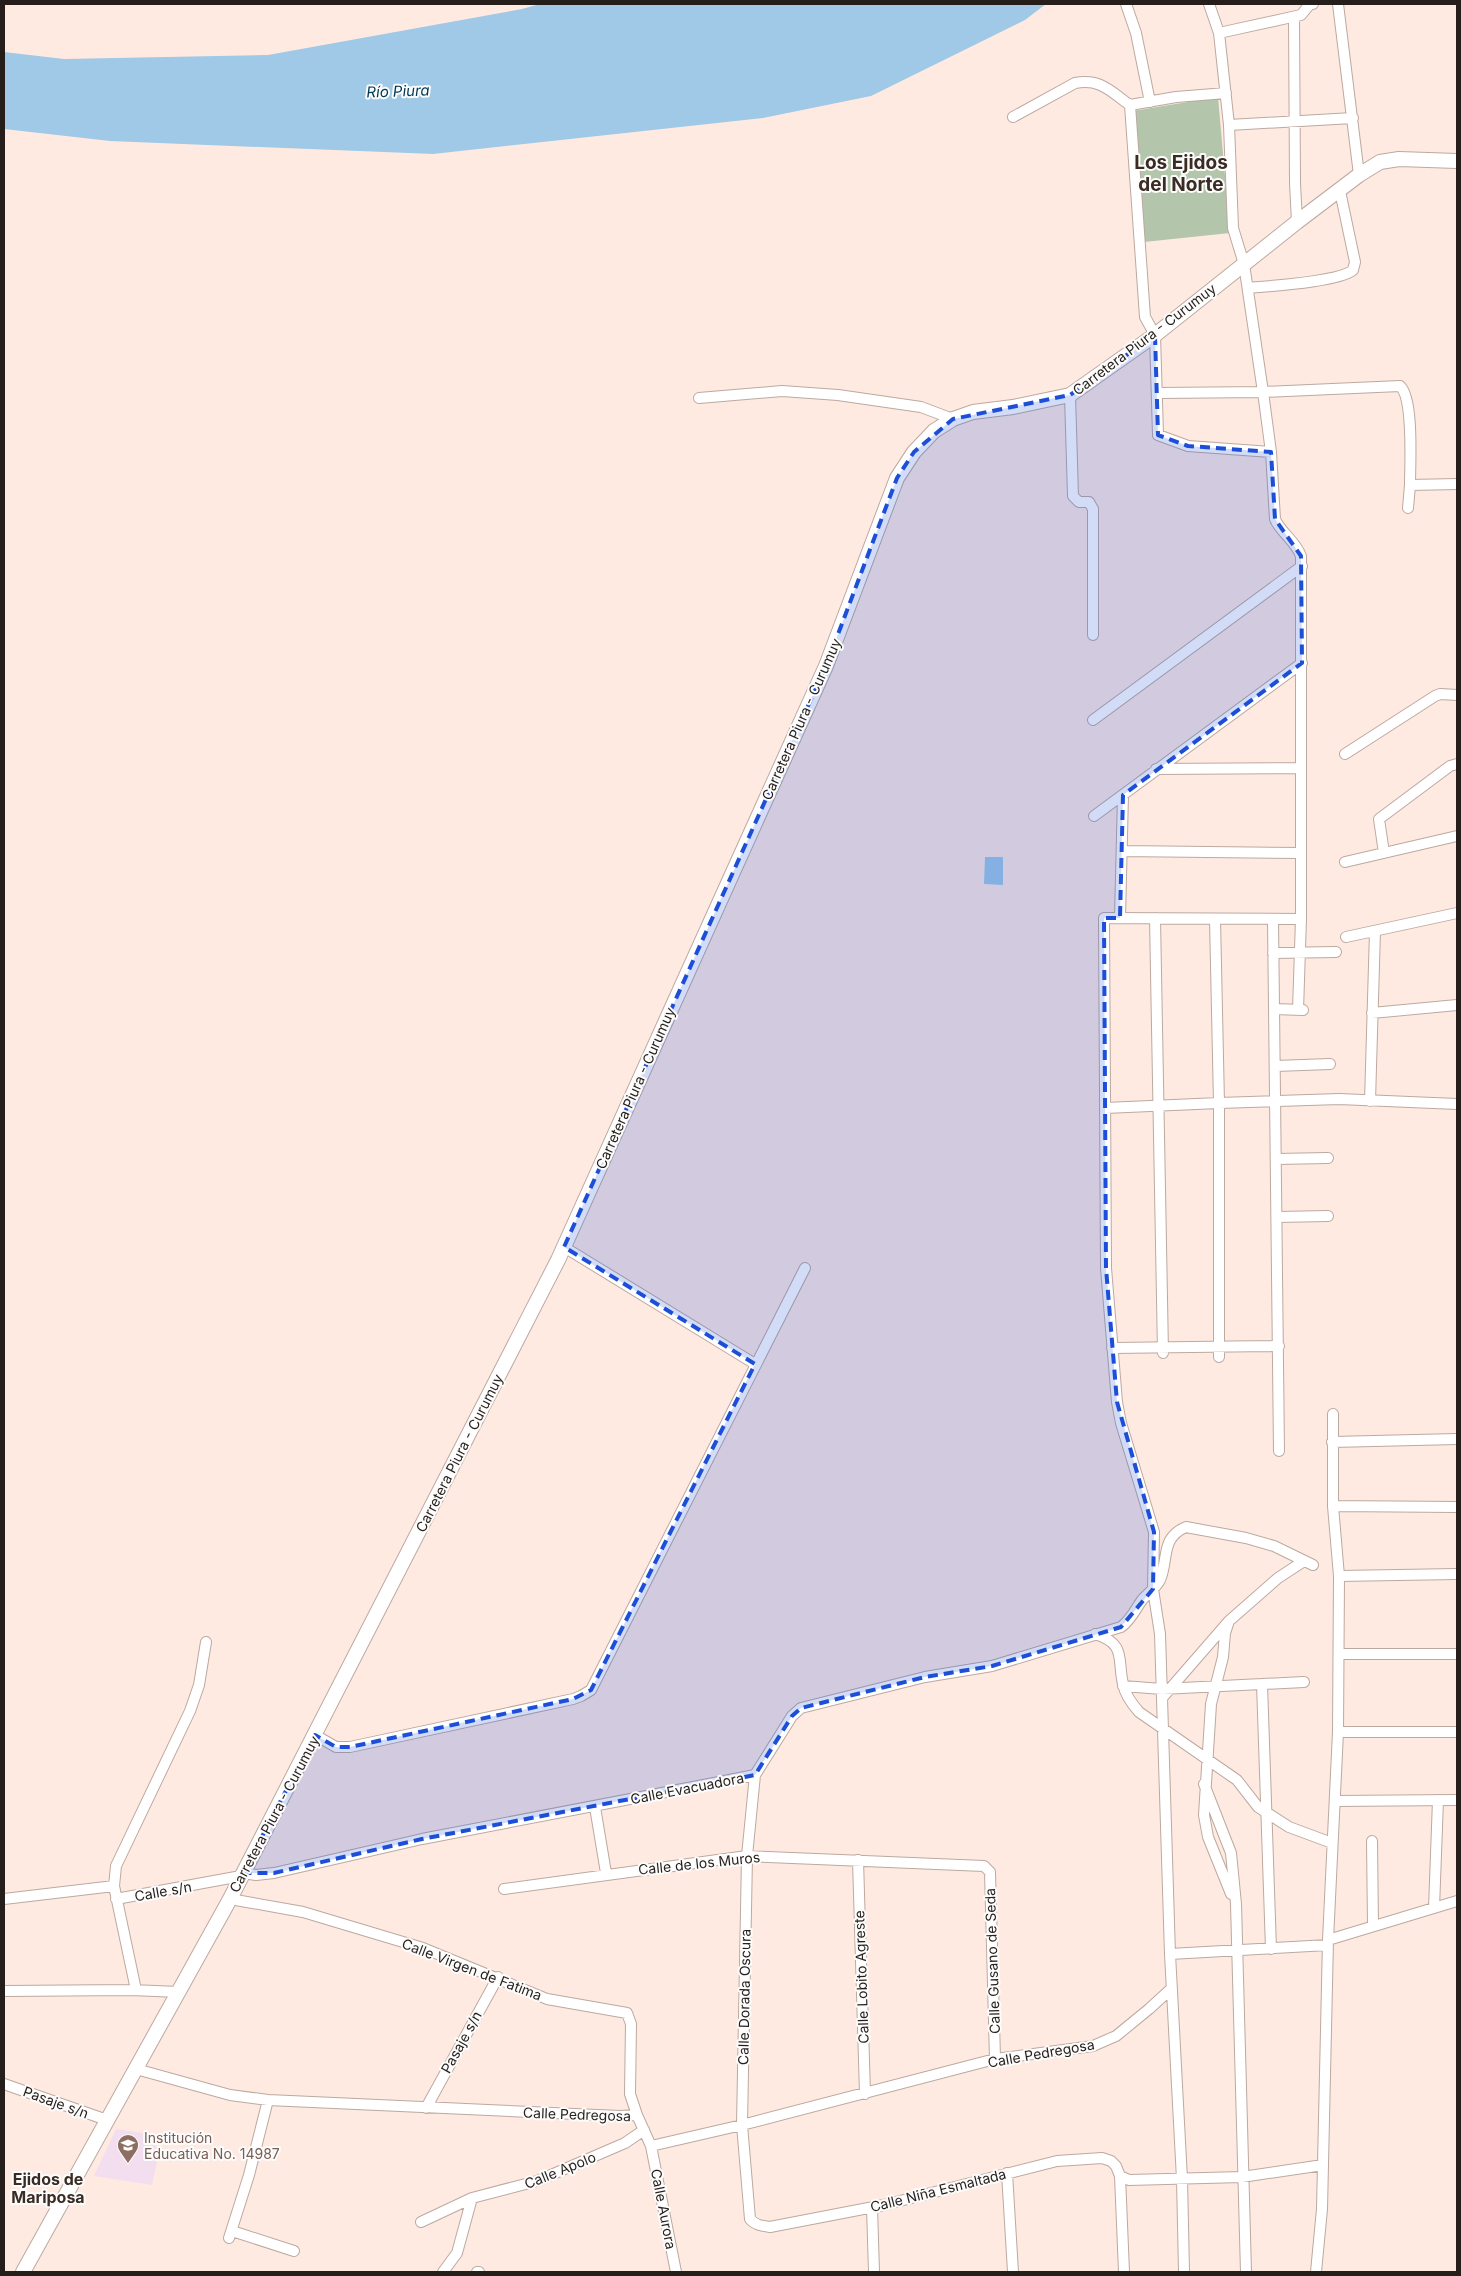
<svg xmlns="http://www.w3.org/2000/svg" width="1461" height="2276" font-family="Inter,sans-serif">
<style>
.education{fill:#f2deee}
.green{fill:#b3c5aa}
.water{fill:#9fc9e6}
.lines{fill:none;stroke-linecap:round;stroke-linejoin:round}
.street-casing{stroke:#bca9a0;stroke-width:12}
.secondary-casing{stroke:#bca9a0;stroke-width:16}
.street{stroke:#fff;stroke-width:10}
.secondary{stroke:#fff;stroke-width:14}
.marked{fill:#1d4ed8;fill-opacity:0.2;stroke:#1d4ed8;stroke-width:4;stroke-dasharray:10 6;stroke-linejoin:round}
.labels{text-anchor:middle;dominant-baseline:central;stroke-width:4;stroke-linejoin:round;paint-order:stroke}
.street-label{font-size:14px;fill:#251e1a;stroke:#fcfcfc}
.education-label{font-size:14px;fill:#785e54;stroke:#fcfcfc;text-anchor:start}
.water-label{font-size:15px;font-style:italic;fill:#003753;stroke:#fcfcfc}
.quarter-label{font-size:16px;font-weight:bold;fill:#3a2b23;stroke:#fcfcfc}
.district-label{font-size:19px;font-weight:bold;fill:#3a2b23;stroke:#fcfcfc}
</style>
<rect width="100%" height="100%" fill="#ffeae1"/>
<path class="education" d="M116,2129L150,2134L159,2153L152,2185L94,2176Z"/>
<path class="green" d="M1218,97L1230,233L1144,242L1133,111Z"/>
<path class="water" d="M540,4H1046L1025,20L871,96L763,118L433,154L110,141L4,129V52L64,59L268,55L522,9Z
M985,857H1003V885L984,884Z"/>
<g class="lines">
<g class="street-casing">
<path id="street" d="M1126,4L1136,33L1150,102
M1209,4L1219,33L1229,125L1233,228L1244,264L1263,392L1271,452L1275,519C1280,532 1295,540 1301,556V919L1298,1010
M1338,4L1359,175
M1294,17L1295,183L1297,222
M1219,33L1301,15L1310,4H1313
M1130,105L1145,317L1155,335L1158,435L1188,446L1271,452
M1013,117L1075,83C1101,78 1111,92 1130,105L1176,97L1226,93
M1229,125L1353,118
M1248,288C1269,286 1339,282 1353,270L1355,262L1340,191
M1158,393L1263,392L1400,386C1414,398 1410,465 1410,485
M1070,395L1073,496L1079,502H1089L1093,509V635
M699,398L782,391L838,395L921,407L953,419
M1408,508L1410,485L1457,484
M1093,720L1302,566
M1345,754L1435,696L1440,694L1457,695
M1156,769L1300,768
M1094,816L1302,663
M1122,851L1301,853
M1384,853L1379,819L1450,766L1457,764
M1345,862L1457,836
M1120,918L1123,795
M1155,918L1163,1353
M1273,919L1279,1451
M1346,937L1457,913
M1273,953L1336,952
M1274,1009L1303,1010
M1372,1013L1457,1005
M1275,1066L1330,1064
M1370,1101L1375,931
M1105,1108L1219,1103L1215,919
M1276,1159L1328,1158
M1277,1217L1328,1216
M564,1247L755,1364
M1112,1348L1279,1346
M1219,1357V1103L1339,1099L1457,1104
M1332,1442L1457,1439
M1333,1506L1457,1507
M1339,1576L1457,1574
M1229,1621L1225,1633L1223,1657L1211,1704L1204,1815L1208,1837L1231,1894
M1095,1634C1127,1644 1117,1659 1123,1684C1125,1695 1132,1704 1139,1712L1237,1780L1258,1807L1289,1827L1332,1843
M1339,1654H1457
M1262,1684L1271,1949
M1123,1686L1162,1689L1304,1682
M1162,1698L1229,1621L1278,1578L1304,1561
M1338,1732H1457
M315,1735L336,1747H350L573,1699L581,1696L591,1690L805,1268
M755,1775L747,1856L742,2125L750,2219C755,2225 762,2226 770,2227L884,2205L1057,2161L1102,2158L1111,2161L1116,2166L1120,2176L1124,2272
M1204,1784L1231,1853L1236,1904L1246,2272
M1335,1801L1457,1800
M595,1807L606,1873
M1372,1841L1373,1925
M858,1860L865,2094
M243,1873L256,1875L274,1873L422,1839L755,1775L792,1716L801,1708L925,1677L992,1666L1121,1627C1131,1620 1135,1610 1142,1600C1148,1593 1156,1588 1160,1580C1169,1559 1160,1538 1186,1527L1246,1538L1274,1546L1313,1565
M504,1889L747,1856L984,1866L990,1872L995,2059
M4,1899L114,1886
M116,1899L241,1876
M230,1899L303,1912L423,1948L547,1999L627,2013L631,2024L630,2094L637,2115
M1434,1908L1438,1800
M1328,1940L1457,1901
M1170,1954L1328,1945
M136,1990L114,1886L116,1866L190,1711L199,1685L206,1642
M4,1991L131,1990L179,1992
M136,2069L230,2095L268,2100L620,2116L637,2115L651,2146L742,2125L995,2059L1093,2046L1116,2036L1149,2009L1172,1988
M4,2084L107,2120
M426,2108L498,1977
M651,2146L676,2272
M1007,2173L1013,2272
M1120,2176L1129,2180L1242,2177L1323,2165
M872,2207L874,2272
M421,2222L472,2198
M232,2231L294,2251
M229,2238L249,2175L268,2100
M443,2272L457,2253L472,2198L537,2181L625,2143L644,2130
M477,2272H479
M1184,2272L1182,2179L1170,1954L1160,1634L1153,1589L1154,1532L1121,1423L1117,1402L1106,1268L1104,918L1301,919
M1316,2272L1322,2209L1328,1940L1338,1732L1339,1576L1333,1506V1414"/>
</g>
<g class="secondary-casing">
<path id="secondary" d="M23,2272L230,1899L558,1260L826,666L897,478L914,452L934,431L953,419L973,412L1013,407L1070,395L1155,335L1297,222L1359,175L1380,162L1399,159L1457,161"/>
</g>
<use href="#street" class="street"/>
<use href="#secondary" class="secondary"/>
</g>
<path class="marked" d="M1155,335L1158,435L1188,446L1271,452L1275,519L1301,556L1302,663L1123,795L1120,918H1104L1106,1268L1117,1402L1154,1532L1153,1589L1121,1627L992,1666L925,1677L801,1708L792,1716L755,1775L422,1839L274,1873H243L315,1735L336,1747H350L573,1699L591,1690L755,1364L564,1247L826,666L897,478L914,452L953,419L1070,395Z"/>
<defs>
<g id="school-pin" transform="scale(1.125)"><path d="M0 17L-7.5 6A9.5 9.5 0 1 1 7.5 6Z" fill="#8d6e63" stroke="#fcfcfc"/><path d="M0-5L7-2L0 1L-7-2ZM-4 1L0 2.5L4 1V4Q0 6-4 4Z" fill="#fff"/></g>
</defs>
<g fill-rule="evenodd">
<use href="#school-pin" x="128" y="2145"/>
</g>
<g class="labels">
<g class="street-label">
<text transform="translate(1144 339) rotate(-37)">Carretera Piura - Curumuy</text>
<text transform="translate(801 719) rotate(-66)">Carretera Piura - Curumuy</text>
<text transform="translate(635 1088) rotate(-66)">Carretera Piura - Curumuy</text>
<text transform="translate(459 1453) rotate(-63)">Carretera Piura - Curumuy</text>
<text transform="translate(687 1788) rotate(-11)">Calle Evacuadora</text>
<text transform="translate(274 1814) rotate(-62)">Carretera Piura - Curumuy</text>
<text transform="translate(699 1863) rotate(-6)">Calle de los Muros</text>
<text transform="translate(163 1891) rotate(-10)">Calle s/n</text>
<text transform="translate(992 1961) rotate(-92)">Calle Gusano de Seda</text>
<text transform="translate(472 1969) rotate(21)">Calle Virgen de Fatima</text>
<text transform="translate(861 1977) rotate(-92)">Calle Lobito Agreste</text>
<text transform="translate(744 1997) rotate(-89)">Calle Dorada Oscura</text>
<text transform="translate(461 2042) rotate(-61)">Pasaje s/n</text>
<text transform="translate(1041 2053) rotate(-10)">Calle Pedregosa</text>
<text transform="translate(56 2102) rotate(20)">Pasaje s/n</text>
<text transform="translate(577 2114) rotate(2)">Calle Pedregosa</text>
<text transform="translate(560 2170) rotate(-22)">Calle Apolo</text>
<text transform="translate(938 2190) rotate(-14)">Calle Niña Esmaltada</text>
<text transform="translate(664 2209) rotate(79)">Calle Aurora</text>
</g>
<g class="education-label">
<text x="144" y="2137">Institución<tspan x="144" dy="16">Educativa No. 14987</tspan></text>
</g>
<g class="water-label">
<text transform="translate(398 91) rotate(-2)">Río Piura</text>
</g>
<g class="quarter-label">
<text x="48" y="2179">Ejidos de<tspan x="48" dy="18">Mariposa</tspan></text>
</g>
<g class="district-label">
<text x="1181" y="162">Los Ejidos<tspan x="1181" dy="22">del Norte</tspan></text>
</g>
</g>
<rect width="1461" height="2276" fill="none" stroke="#251e1a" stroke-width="10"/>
</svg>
